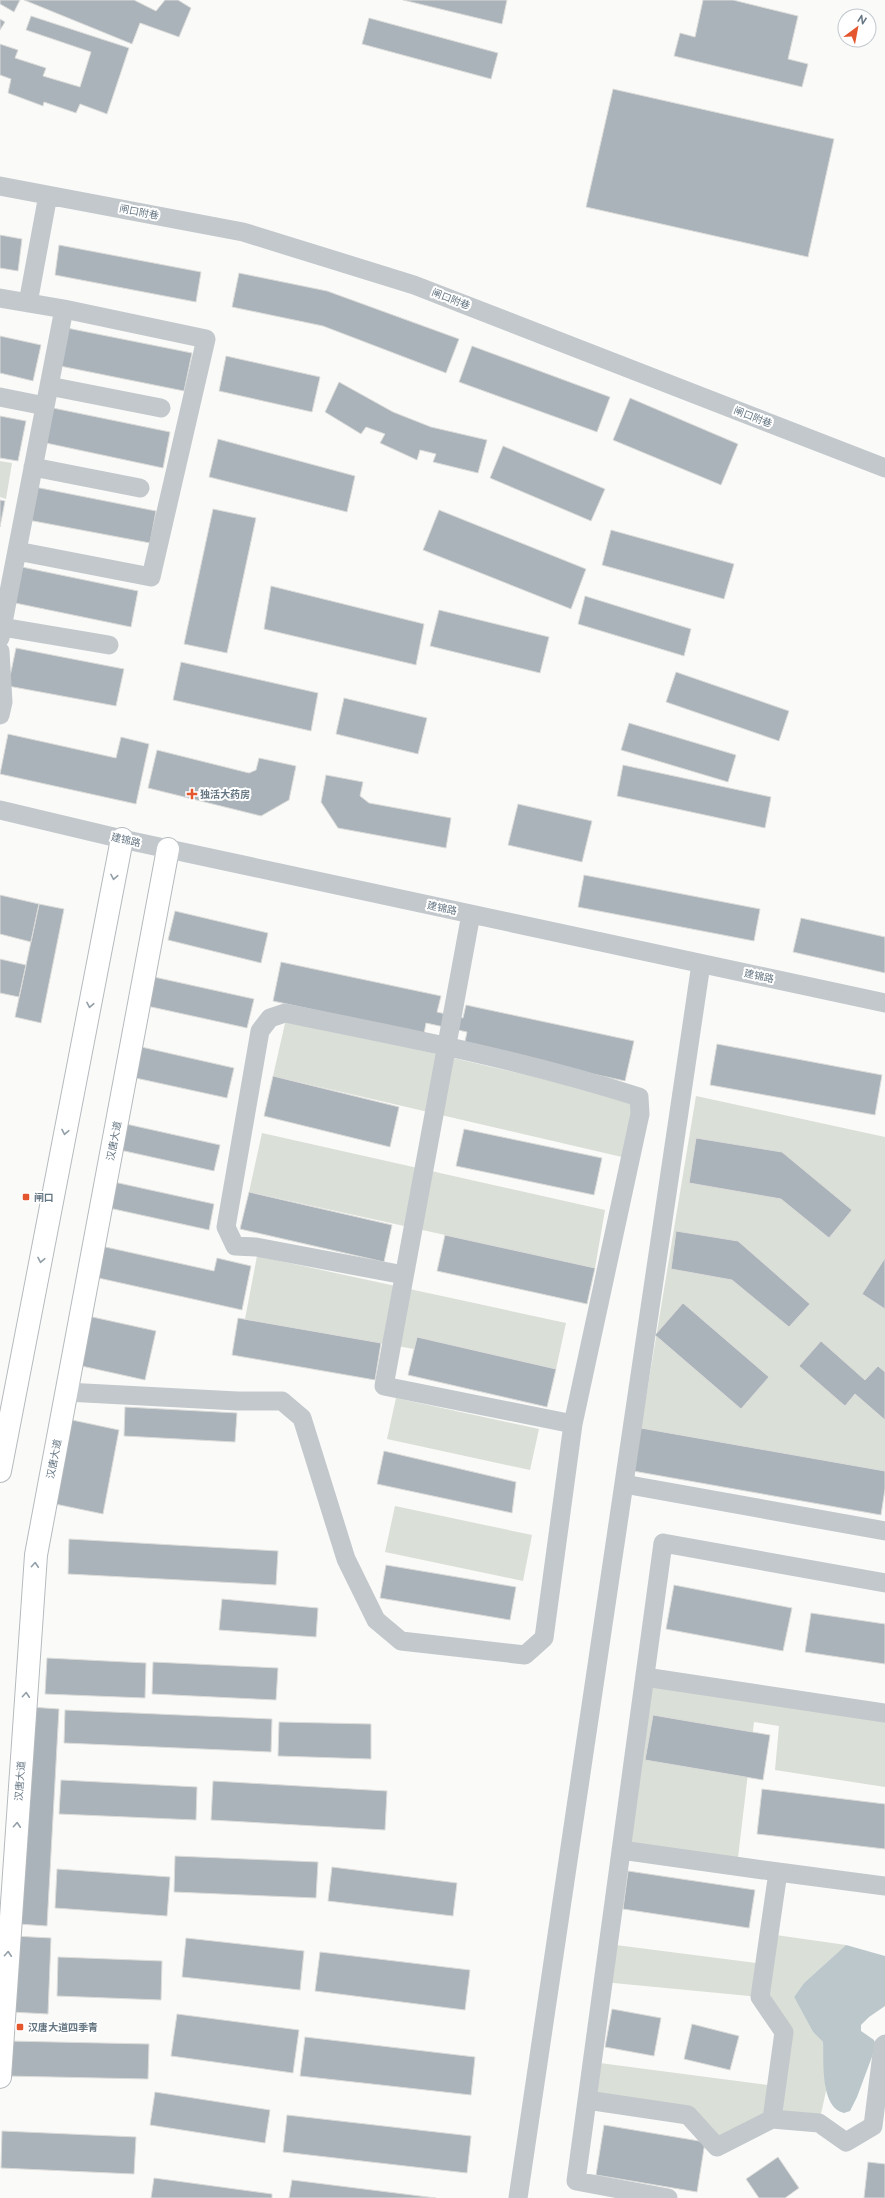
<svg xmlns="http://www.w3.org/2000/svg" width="885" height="2198" font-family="Raleway,'Noto Sans SC',sans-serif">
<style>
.green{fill:#dadfd7}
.water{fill:#bbc7cb}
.building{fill:#aab3b9;stroke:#dcdcda}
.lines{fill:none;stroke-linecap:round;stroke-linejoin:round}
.major-casing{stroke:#b5babe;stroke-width:24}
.minor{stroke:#c3c8cc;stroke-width:19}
.major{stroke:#fff;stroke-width:22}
.oneway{stroke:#939fa8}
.poi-dot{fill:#e4572e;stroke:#fff;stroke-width:1.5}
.labels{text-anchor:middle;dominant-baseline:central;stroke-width:4;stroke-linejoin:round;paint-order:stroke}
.street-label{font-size:10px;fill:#657683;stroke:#fff}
.poi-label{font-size:10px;font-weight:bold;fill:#657683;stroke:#fff;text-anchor:start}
</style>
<rect width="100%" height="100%" fill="#fafaf8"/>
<path class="green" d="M0,461L12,463L6,499L0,497Z
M286,1019L634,1100L622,1157L273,1076Z
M696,1096L885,1137V1471L641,1428Z
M262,1133L605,1210L595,1268L249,1192Z
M257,1256L566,1323L556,1369L417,1337L414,1349L245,1319Z
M396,1398L539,1429L530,1470L387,1439Z
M395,1506L532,1535L523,1581L385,1552Z
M645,1677L885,1713V1787L775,1770L779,1726L754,1722L737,1866L621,1850Z
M769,1934L846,1945L804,1983L794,1997L813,2032L823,2042L826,2091L819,2123L772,2119L717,2147L688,2115L587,2100L592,2062L776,2086L784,2032L760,1997L603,1982L608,1944L764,1964Z"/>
<path class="water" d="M846,1945L885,1956V2006L869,2017L861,2025V2031L874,2040L876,2046L857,2097L850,2111L844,2113C820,2108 824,2062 823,2042L813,2032L794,1997L804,1983Z"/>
<path class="building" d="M0,0H20L14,12L0,4Z
M24,0H134L156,11L165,0H178L191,8L179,37L140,23L132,44Z
M403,0H507L502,24Z
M703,0H733L798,16L788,59L808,64L802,87L674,56L680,33L695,37Z
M31,16L129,48L107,114L80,104L76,113L44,102L43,106L8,93L11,79L0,75V44L18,50L15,58L46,68L43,76L80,87L91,52L26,30Z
M369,18L498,53L491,79L362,44Z
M0,19L5,22L0,30Z
M613,89L834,139L808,257L586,207Z
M0,235L22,239L18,271L0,268Z
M59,245L201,272L196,302L55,275Z
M239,273L327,291L459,339L446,373L323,326L232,307Z
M67,328L192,353L184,391L60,366Z
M0,336L41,345L33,381L0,373Z
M472,346L610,397L597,432L459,382Z
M226,356L320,377L312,412L219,391Z
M339,382L393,412L431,427L487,440L478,473L433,462L436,454L420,450L417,460L380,443L385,434L366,427L361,434L325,412Z
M630,398L738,444L721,485L613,440Z
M53,408L170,432L163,468L46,443Z
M0,416L26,421L18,461L0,458Z
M218,439L355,476L347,512L209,477Z
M503,446L605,489L591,521L490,478Z
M35,487L156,511L150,543L28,520Z
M0,500L5,501L0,527Z
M213,509L256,518L227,653L184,644Z
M439,510L586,569L571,609L423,550Z
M611,530L734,564L724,599L602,565Z
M22,567L138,591L131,627L15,603Z
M271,586L424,624L416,665L264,629Z
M585,596L691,629L684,656L578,624Z
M439,610L549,637L540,673L430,646Z
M16,648L124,669L116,706L8,686Z
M181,662L318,693L311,731L173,700Z
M676,672L789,711L779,741L666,702Z
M344,698L427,718L418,754L336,734Z
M629,723L736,755L728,782L621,750Z
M8,734L116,758L121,737L149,744L136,804L0,774Z
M157,750L249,773L256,770L259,758L296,766L289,800L261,816L148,788Z
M623,765L771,797L765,828L617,796Z
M326,775L363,782L360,796L369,803L451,818L446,848L338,828L321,802Z
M518,804L592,821L582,862L508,845Z
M584,875L760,909L754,941L578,907Z
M0,895L39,904L31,942L0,934Z
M39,904L64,909L41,1023L15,1017Z
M175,911L268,933L261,963L168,940Z
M801,918L885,937V973L793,952Z
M0,959L26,965L19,997L0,993Z
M281,962L441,996L437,1012L463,1018L466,1005L634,1041L625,1081L464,1046L467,1032L426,1023L424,1034L273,1001Z
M154,977L254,999L247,1028L147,1006Z
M717,1044L882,1075L875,1115L710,1085Z
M137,1046L234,1068L227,1098L131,1077Z
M273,1076L399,1107L390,1147L264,1116Z
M126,1124L220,1145L214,1171L120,1150Z
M464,1129L602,1158L594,1195L456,1166Z
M696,1138L782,1152L852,1210L829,1238L781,1199L689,1183Z
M114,1182L214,1204L209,1230L109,1208Z
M249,1192L392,1225L384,1262L240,1229Z
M676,1231L738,1241L810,1304L789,1327L732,1280L671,1269Z
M445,1235L595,1268L587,1304L437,1271Z
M101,1246L214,1271L217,1258L251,1266L242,1310L94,1277Z
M885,1258V1309L862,1294Z
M683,1303L769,1377L741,1409L655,1335Z
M88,1316L156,1331L145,1380L77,1365Z
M238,1318L381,1343L375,1380L232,1355Z
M417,1337L556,1369L547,1407L408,1375Z
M821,1341L865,1380L878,1366L885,1372V1420L855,1394L845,1406L799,1366Z
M125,1407L237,1413L235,1442L124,1436Z
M72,1420L119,1430L103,1514L55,1504Z
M641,1428L885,1471V1489L881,1515L633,1471Z
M384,1451L516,1482L512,1513L377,1484Z
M69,1539L278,1551L276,1585L68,1574Z
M386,1565L516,1587L510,1620L380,1598Z
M674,1585L792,1608L783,1651L666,1629Z
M222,1599L318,1608L316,1637L219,1630Z
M811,1613L885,1624V1664L805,1652Z
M47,1658L146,1663L145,1698L45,1694Z
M153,1662L278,1668L276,1700L152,1694Z
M31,1707L59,1709L47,1926L19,1924Z
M65,1710L272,1719L271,1752L64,1743Z
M653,1715L770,1735L763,1780L645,1760Z
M279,1722L371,1724V1759L278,1756Z
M61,1780L197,1787L196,1820L59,1814Z
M213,1781L387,1791L385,1830L211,1820Z
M762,1789L885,1804V1849L757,1834Z
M175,1856L318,1862L316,1898L174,1892Z
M332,1867L457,1883L453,1916L328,1901Z
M57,1869L170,1877L167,1916L55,1908Z
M628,1871L755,1890L749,1928L623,1909Z
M14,1936L51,1938L48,2014L11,2012Z
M186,1938L304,1951L300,1990L182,1977Z
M320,1952L470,1970L465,2010L315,1991Z
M58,1957L162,1961L161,2000L57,1996Z
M612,2009L661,2018L654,2056L605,2047Z
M177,2014L299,2030L293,2073L171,2056Z
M692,2024L739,2036L730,2070L684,2059Z
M305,2037L475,2057L471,2095L300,2076Z
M7,2041L149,2044L148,2079L6,2076Z
M155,2092L270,2110L265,2143L150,2125Z
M287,2115L471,2136L467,2173L283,2152Z
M604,2125L705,2142L697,2192L596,2175Z
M2,2131L136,2137L134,2174L1,2168Z
M778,2157L799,2188L785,2198H759L746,2179Z
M868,2162L885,2164V2198H864Z
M154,2178L272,2194V2198H151Z
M292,2180L436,2198H289Z"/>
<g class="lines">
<g class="major-casing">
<path id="major" d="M0,1471L122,839
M0,2077L36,1555L168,849"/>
</g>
<path class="minor" d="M0,186L243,232L414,285L885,468
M0,298L64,309L0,638
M28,303L48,195
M49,386L161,408
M0,397L45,406
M33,467L140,488
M17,551L151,577L206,339L64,309
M2,627L109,645
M0,651L3,702L0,715
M0,810L122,839L885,1003
M471,914L384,1386L573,1424
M66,1392L237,1401H282L302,1418L346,1559L376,1620L401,1641L525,1655L544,1638L573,1424L640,1114L639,1097C523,1060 404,1037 285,1013L270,1018L260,1031L226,1227L235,1246L256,1247L404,1275
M624,1484L885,1531
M645,1677L885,1713
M778,1872L885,1886
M587,2100L688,2115L717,2147L772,2119L784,2032L760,1997L778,1872L621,1850
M772,2119L819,2123L846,2142L873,2126L883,2046L885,2044
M518,2198L701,964
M668,2198L576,2181L663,1543L885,1583"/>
<use href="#major" class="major"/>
</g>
<defs><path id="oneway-chevron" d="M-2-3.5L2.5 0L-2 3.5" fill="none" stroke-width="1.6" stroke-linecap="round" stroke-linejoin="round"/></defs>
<g class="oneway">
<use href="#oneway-chevron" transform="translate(114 877) rotate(101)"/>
<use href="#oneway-chevron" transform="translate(90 1005) rotate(101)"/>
<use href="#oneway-chevron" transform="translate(65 1132) rotate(101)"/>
<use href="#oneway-chevron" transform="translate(41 1260) rotate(101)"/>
<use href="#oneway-chevron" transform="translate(35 1565) rotate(-86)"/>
<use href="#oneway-chevron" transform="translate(26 1695) rotate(-86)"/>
<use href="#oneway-chevron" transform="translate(17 1825) rotate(-86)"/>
<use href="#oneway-chevron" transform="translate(8 1954) rotate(-86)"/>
</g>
<g class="poi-dot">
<path d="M190 788h4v4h4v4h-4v4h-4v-4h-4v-4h4z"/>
<rect x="22" y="1193" width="8" height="8" rx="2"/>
<rect x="16" y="2023" width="8" height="8" rx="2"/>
</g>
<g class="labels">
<g class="street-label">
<text transform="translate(139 212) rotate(11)">闸口附巷</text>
<text transform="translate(451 299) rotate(21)">闸口附巷</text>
<text transform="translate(753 417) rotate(21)">闸口附巷</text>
<text transform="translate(126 840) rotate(13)">建锦路</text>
<text transform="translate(442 908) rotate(12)">建锦路</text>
<text transform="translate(759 976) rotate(12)">建锦路</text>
<text transform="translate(114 1141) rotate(-79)">汉唐大道</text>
<text transform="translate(54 1459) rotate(-79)">汉唐大道</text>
<text transform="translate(20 1781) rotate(-86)">汉唐大道</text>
</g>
<g class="poi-label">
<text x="200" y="794">独活大药房</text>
<text x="34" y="1197">闸口</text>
<text x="28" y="2027">汉唐大道四季青</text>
</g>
</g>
<g transform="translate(857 28) rotate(32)"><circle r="19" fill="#ffffff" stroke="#c1c8cd"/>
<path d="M0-3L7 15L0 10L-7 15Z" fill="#e4572e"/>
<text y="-6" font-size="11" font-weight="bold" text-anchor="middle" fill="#657683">N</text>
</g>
</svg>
